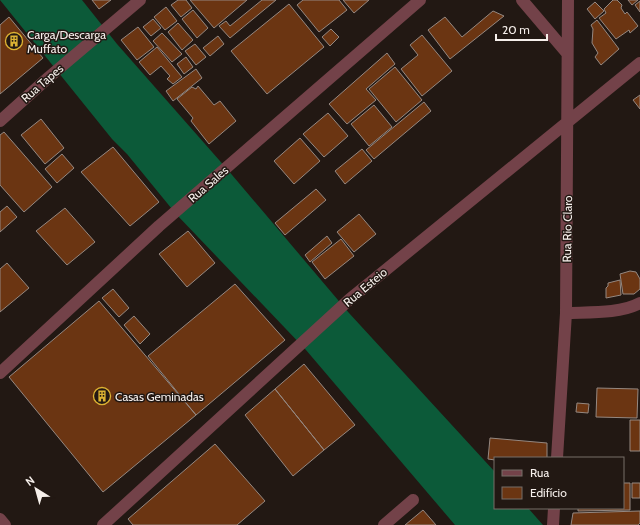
<svg xmlns="http://www.w3.org/2000/svg" width="640" height="525" font-family="Cabin,sans-serif">
<style>
.forest{fill:#0c5a39}
.building{fill:#6b3512;stroke:#958881}
.lines{fill:none;stroke-linecap:round;stroke-linejoin:round}
.minor{stroke:#734249;stroke-width:12}
.labels{text-anchor:middle;dominant-baseline:central;stroke-width:3;stroke-linejoin:round;paint-order:stroke}
.poi-label{font-size:12px;fill:#f6efeb;stroke:#221813;text-anchor:start}
.street-label{font-size:12px;fill:#f6efeb;stroke:#221813}
</style>
<rect width="100%" height="100%" fill="#221813"/>
<path class="forest" d="M0,0H82L117,44L227,169L349,313L495,472V508H528L543,525H455L306,350L176,214L127,154L112,139Z"/>
<path class="building" d="M92,0H111L99,9Z
M178,0H186L192,8L181,17L171,5Z
M190,0H247L214,28Z
M262,0H276L230,38L219,26L226,21L230,26Z
M303,0H339L347,10L319,32L297,5Z
M343,0H369L354,13Z
M613,0H617L622,5L621,8L625,14L627,12L638,26L630,33L629,30L616,39L599,18L606,13L604,9Z
M628,0H638L632,5Z
M640,1V12L635,5Z
M595,2L604,11L595,19L587,9Z
M289,4L324,47L267,94L231,51Z
M166,7L177,21L165,30L154,17Z
M193,10L208,28L197,38L182,19Z
M493,11L504,16L450,59L428,30L445,17L462,37Z
M9,17L43,58L0,94V25Z
M153,19L161,28L151,36L143,27Z
M597,20L619,49L601,65L595,57L598,53L592,43L593,29L591,25Z
M178,23L193,40L182,50L168,32Z
M138,27L154,47L137,60L121,40Z
M331,29L339,37L330,46L322,37Z
M162,33L182,54L172,62L153,41Z
M422,35L452,71L422,96L401,69L418,55L410,45Z
M218,36L224,44L210,56L203,48Z
M195,44L206,57L196,65L185,51Z
M157,47L182,77L173,84L167,79L170,76L161,66L150,75L139,62Z
M387,53L395,64L366,89L376,100L347,124L329,104Z
M186,57L193,67L184,74L177,64Z
M395,67L422,100L396,122L369,89Z
M196,69L202,78L173,101L166,91Z
M198,86L214,105L220,101L236,121L209,144L191,121L193,118L177,99L192,87L196,89Z
M640,95V109L633,100Z
M424,102L431,111L374,159L366,150Z
M374,105L392,127L369,146L351,124Z
M328,113L348,136L324,157L303,134Z
M41,119L64,148L45,164L21,135Z
M4,132L52,187L24,212L0,185V135Z
M300,138L320,161L294,184L274,161Z
M113,147L159,202L130,226L81,172Z
M362,149L372,161L345,184L335,171Z
M62,154L74,168L57,183L45,169Z
M316,189L326,200L285,235L275,223Z
M7,206L17,217L0,232V212Z
M65,208L95,242L67,265L36,231Z
M359,214L376,234L354,252L337,232Z
M188,231L215,263L187,287L159,254Z
M327,236L332,243L310,262L305,255Z
M341,239L354,256L325,279L312,262Z
M7,263L29,288L0,312V269Z
M630,271L636,272L640,279V289L634,294H623L620,274Z
M620,280L621,295L606,298V288L608,286V283Z
M235,284L285,340L196,415L148,356Z
M113,289L129,308L119,317L102,298Z
M99,301L196,415L103,492L9,377Z
M134,316L150,334L140,344L124,325Z
M304,364L355,425L324,450L275,389Z
M597,388L638,389L637,418L596,417Z
M275,389L324,450L293,476L245,415Z
M577,403L589,404L588,413L576,412Z
M630,420H640V451H630Z
M490,438L547,443V458H495V460L488,459Z
M215,444L265,501L237,525H133L128,519Z
M623,483H630V510L578,511V508H623Z
M632,483H640V498H632Z
M423,510L436,525H405Z
M640,511V523L638,525H571L573,513Z"/>
<g class="lines">
<path class="minor" d="M522,0L567,53
M0,121L49,77L140,0
M566,313C589,312 620,314 640,303
M0,373L159,226L420,0
M557,458L566,313L568,0
M0,519L5,525
M103,525L350,299L640,63
M384,525L413,500
M553,525L554,508"/>
</g>
<defs>
<g id="building-ring" transform="scale(0.9)"><circle r="9.5" fill="#221813" stroke="#dcb233" stroke-width="1.5"/><path d="M-4-6H4V6H1V3H-1V6H-4ZM-2.5-4.3h1.7v1.8h-1.7ZM.8-4.3h1.7v1.8H.8ZM-2.5-1h1.7V.8h-1.7ZM.8-1h1.7V.8H.8Z" fill="#dcb233"/></g>
</defs>
<g fill-rule="evenodd">
<use href="#building-ring" x="14" y="41"/>
<use href="#building-ring" x="102" y="396"/>
</g>
<g class="labels">
<g class="poi-label">
<text x="27" y="34">Carga/Descarga<tspan x="27" dy="14">Muffato</tspan></text>
<text x="115" y="396">Casas Geminadas</text>
</g>
<g class="street-label">
<text transform="translate(42 83) rotate(-41)">Rua Tapes</text>
<text transform="translate(208 184) rotate(-41)">Rua Sales</text>
<text transform="translate(567 229) rotate(-89)">Rua Rio Claro</text>
<text transform="translate(365 287) rotate(-40)">Rua Esteio</text>
</g>
</g>
<rect x="494" y="457" width="130" height="52" fill="#221813" stroke="#776e69"/>
<rect x="502" y="470" width="20" height="6" fill="#734249" stroke="#776e69"/>
<text x="530" y="477" font-size="12" fill="#f6efeb">Rua</text>
<rect x="502" y="487" width="20" height="12" fill="#6b3512" stroke="#776e69"/>
<text x="530" y="497" font-size="12" fill="#f6efeb">Edifício</text>
<g transform="translate(36 489) rotate(323)" stroke="#221813" stroke-width="3" paint-order="stroke">
<path d="M0-3L7 15L0 10L-7 15Z" fill="#f6efeb"/>
<text y="-6" font-size="11" font-weight="bold" text-anchor="middle" fill="#f6efeb">N</text>
</g>
<path d="M496 34v6h51v-6" fill="none" stroke="#f6efeb" stroke-width="2"/>
<text x="502" y="34" font-size="12" fill="#f6efeb" stroke="#221813" stroke-width="3" paint-order="stroke">20 m</text>
</svg>
